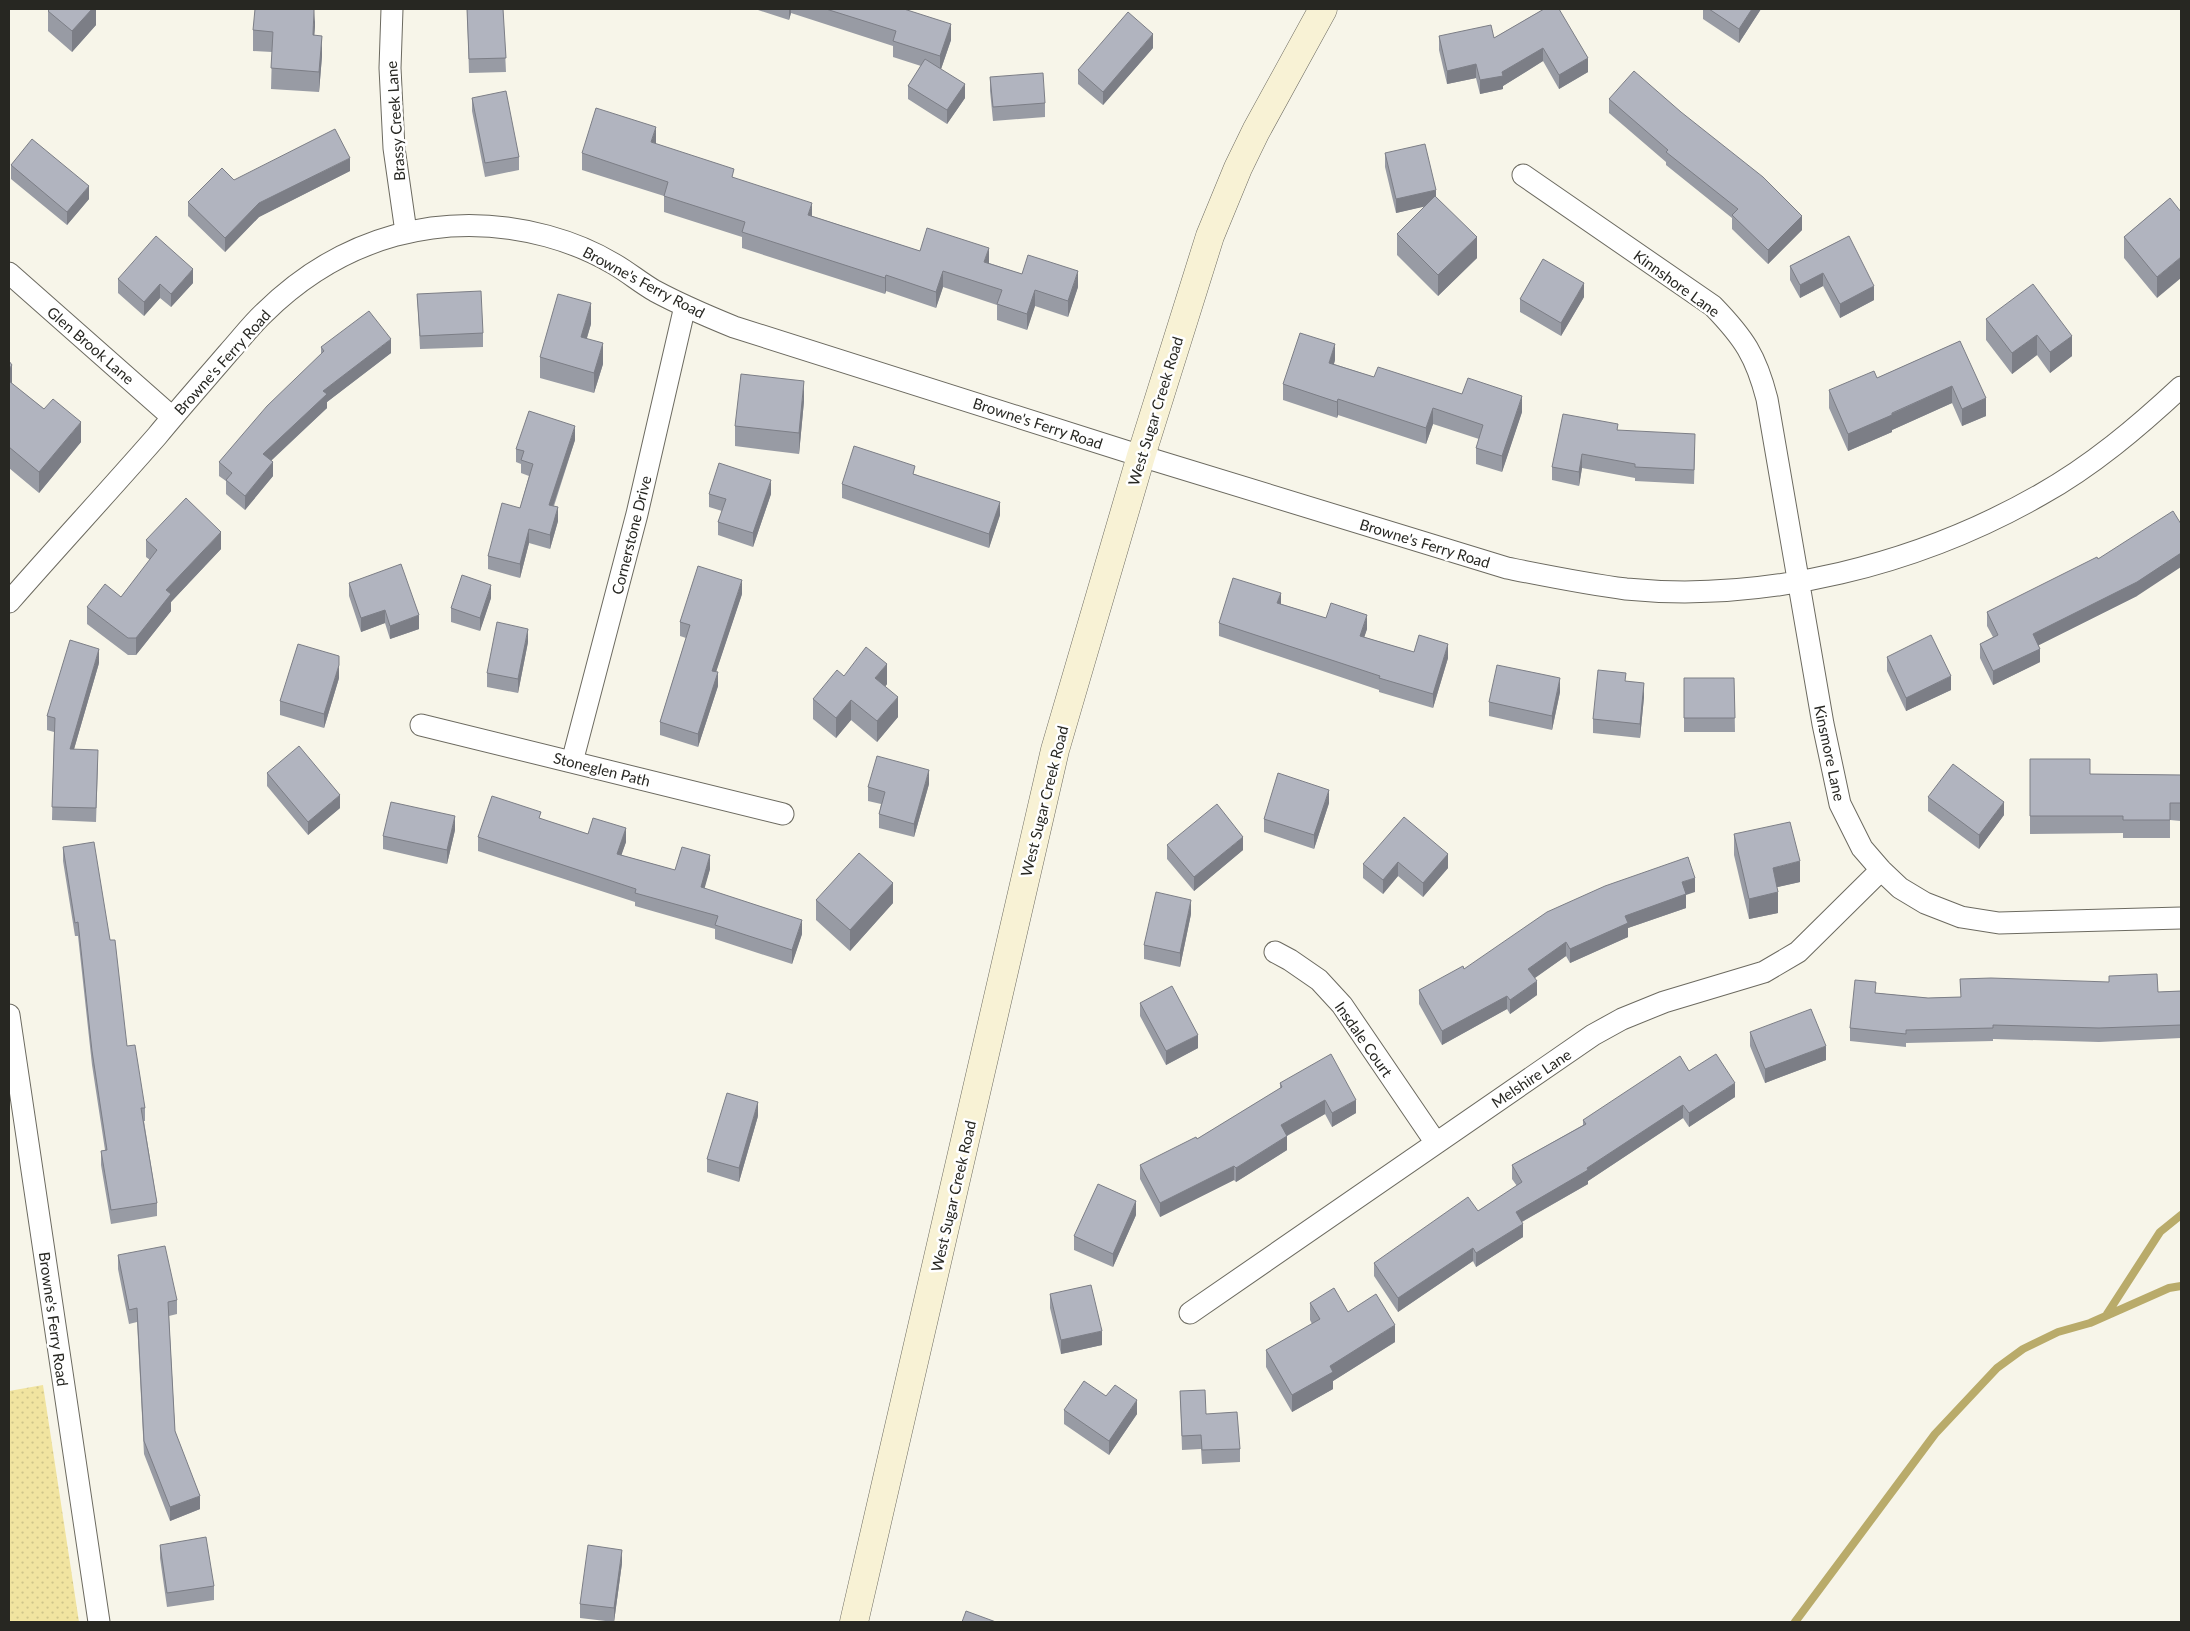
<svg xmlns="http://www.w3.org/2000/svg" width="2190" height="1631" font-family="Lato,sans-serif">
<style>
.park{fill:url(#park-dots)}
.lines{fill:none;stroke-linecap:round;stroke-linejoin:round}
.stream{stroke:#b9ab6a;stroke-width:8}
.minor-casing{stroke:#6c6a60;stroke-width:23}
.secondary-casing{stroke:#6c6a60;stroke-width:29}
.minor{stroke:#fff;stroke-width:21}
.secondary{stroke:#f8f2d5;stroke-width:28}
.wall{fill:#989ba4}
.shaded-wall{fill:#7c7e86}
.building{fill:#b1b4bf;stroke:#7c7e86}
.labels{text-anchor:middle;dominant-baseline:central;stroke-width:5;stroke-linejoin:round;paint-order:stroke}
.street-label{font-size:15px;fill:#272722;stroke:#fff}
</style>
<defs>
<pattern id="park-dots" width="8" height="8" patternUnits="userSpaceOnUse" patternTransform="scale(1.25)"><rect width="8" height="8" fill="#f1e4a0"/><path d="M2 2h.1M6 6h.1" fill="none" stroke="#cfc48a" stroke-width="1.8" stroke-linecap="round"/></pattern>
</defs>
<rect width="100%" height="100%" fill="#f7f5e9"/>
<path class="park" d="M43,1385L79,1622H9V1391Z"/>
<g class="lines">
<path class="stream" d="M2107,1314L2160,1232L2181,1215
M1795,1622L1935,1434L1997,1368L2023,1349L2058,1332L2090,1323L2169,1288L2181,1286"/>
<g class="minor-casing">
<path id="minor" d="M392,9L390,68L394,148L406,232
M1523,175L1713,306C1744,338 1756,356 1767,399L1823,724L1840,804L1862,848L1881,870L1900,888L1925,903L1961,917L1999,923L2181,918
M9,273L172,417
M9,602C58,546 108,492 157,436C180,408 204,381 228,353C240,340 251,325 264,313C341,237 442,208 547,236C569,242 594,252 614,264C628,272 641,283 655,291C681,305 707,316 734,327L1141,456L1507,568C1547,576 1586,584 1626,589C1767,603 1919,564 2040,495C2092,466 2138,427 2181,387
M421,725L783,814
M572,762L637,514L685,306
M1275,952L1290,960L1319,980L1342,1005L1436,1143
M9,1015L99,1622
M1190,1313L1593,1035L1622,1019L1664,1002L1764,972L1798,952L1881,870"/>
</g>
<g class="secondary-casing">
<path id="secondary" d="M854,1622L1055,750L1141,456L1210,236L1238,168L1256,131L1323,9"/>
</g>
<use href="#minor" class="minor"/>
<use href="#secondary" class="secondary"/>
</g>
<path class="wall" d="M96,9V25L72,52L48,31V11Z
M467,9H503L506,72L469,73Z
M755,9H904L951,40L941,69L965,98L947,124L908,99V86L921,66L893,57V46L791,13L789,20Z
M1544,9L1588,72L1559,89L1543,61L1503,86V89L1480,94L1476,78L1447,84L1439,50V36L1494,38Z
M1703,9H1761L1739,43L1703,19Z
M315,26L314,35L322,56L319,92L271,89L272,52L253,51V30Z
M1153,48L1103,105L1078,84V70Z
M990,77L1045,103V117L993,121L990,91Z
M472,98L519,157V170L485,177L472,111Z
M1609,99L1802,230L1768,264L1732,229V218L1666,165V162L1609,113Z
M656,144L734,178L812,216L920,251L989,263L1022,274L1078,287L1068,317L1035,306L1027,330L997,320V305L943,287L936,308L886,291L885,294L742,248V237L664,212V196L582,170V153Z
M1385,153L1436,197L1477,258L1438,296L1397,255V234L1425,206L1396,213L1385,167Z
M11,165L89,199L67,225L11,179Z
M350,171L259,217L225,252L188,216V202L234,180Z
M2170,198L2157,298L2124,258V237Z
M1849,236L1874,300L1840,318L1823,286L1800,298L1790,280V266Z
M118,279L193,283L171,307L160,298L144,316L118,293Z
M417,294L483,333V347L420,349Z
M1584,297L1561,336L1520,312V299Z
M1986,319L2072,336V356L2050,373L2037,355L2012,374L1986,340Z
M591,324L587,338L603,364L594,393L540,378V357Z
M1960,341L1986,416L1962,426L1952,403L1892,430V432L1848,451L1829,408V390L1877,378Z
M321,347L391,353L327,402V408L271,461L273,476L245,510L226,494V481L219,476V462L321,354Z
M1335,360L1334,364L1374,377L1462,394L1522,412L1502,472L1476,464V448L1479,439L1433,424L1426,444L1338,415L1337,418L1283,400V384Z
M9,361L12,384L44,409L81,442L39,493L9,468Z
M804,401L799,454L735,446V426Z
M1618,430L1695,447L1694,484L1635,481V478L1582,468L1579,486L1552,480V467Z
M575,440L554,506L558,521L550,549L529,543L520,578L488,569V556L520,508L529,476L521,473V464L516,462V449Z
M915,474L1000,515L989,548L842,498V484Z
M709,494H771L753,547L718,535V522L722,511L709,507Z
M146,540L221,549L171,602V611L136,655H128L87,624V607L121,597L150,560L146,557Z
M2098,559L2137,596L2039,645L2040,662L1993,685L1980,658V644L1993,637L1987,626V612Z
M349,583L419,629L390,639L385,623L361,632L349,596Z
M742,594L716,672L718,686L698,747L660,735V722L686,638L680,636V622Z
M491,598L480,631L451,622V608Z
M1281,604L1326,618L1367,629L1364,637L1414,652L1448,658L1433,708L1379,692V690L1219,636V623Z
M528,642L518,693L487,687V673Z
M1887,657L1951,690L1906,711L1887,671Z
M99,663L74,749L98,764L96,822L52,820L54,732L47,730V716Z
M844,676L887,684L885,687L898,717L877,742L851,720L836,738L813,719V699Z
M339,678L324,728L280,715V701Z
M1684,678H1734L1735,732H1684Z
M1626,681L1644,697L1640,738L1593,733V719Z
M1560,692L1552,730L1489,716V702Z
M2030,759L2090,774L2181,775V821L2170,820V838H2123V833L2030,834Z
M267,773L340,808L308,835L267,786Z
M929,784L914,837L879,828V814L881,804L868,801V787Z
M1928,797L2004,815L1979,849L1928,811Z
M1329,803L1314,849L1264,832V819Z
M541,819L588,834L626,842L621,855L675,870L710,869L704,888L802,934L792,964L715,939V929L635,906V902L478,851V837Z
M455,830L447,864L383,849V836Z
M1734,834L1800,882L1777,887L1778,913L1749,919L1734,855Z
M1167,845L1243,850L1194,891L1167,859Z
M63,847L127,1046L145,1108V1121H144L157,1203V1216L111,1224L101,1165V1151L105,1150L92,1065L78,936H75L63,861Z
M1448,854V868L1423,897L1398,876L1383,894L1363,878V864Z
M1695,892L1686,895V908L1628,928V937L1570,963L1566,956L1534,978L1537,995L1510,1014L1507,1009L1442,1045L1419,1004V990L1464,969Z
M816,900L893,903L850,951L816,920Z
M1191,914L1180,967L1144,959V945Z
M1960,979L2158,992L2181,991V1038L2099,1042L1993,1039V1041L1906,1043V1047L1850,1041V1028L1876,993L1928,998L1961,997Z
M1140,1003L1198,1048L1166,1065L1140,1016Z
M1750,1032L1826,1060L1765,1083L1750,1046Z
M1689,1071L1735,1097L1689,1127L1683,1118L1588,1181V1184L1522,1222L1523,1237L1476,1267L1473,1261L1398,1312L1374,1276V1263L1478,1211L1517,1186L1512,1179V1165L1583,1125V1120Z
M1280,1083L1356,1113L1332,1127L1325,1114L1287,1136V1150L1236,1182L1234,1180L1160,1217L1140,1179V1165L1197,1139L1280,1089Z
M758,1116L739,1182L707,1172V1159Z
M1136,1215L1113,1267L1074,1250V1236Z
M118,1255L177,1300V1314L169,1316L175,1431L200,1509L170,1521L144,1454L137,1322L129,1324L118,1269Z
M1050,1294L1102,1345L1061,1354L1050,1308Z
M1310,1303L1348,1312L1395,1342L1333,1381V1389L1292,1412L1266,1367V1350L1312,1324L1310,1320Z
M1180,1391L1206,1414L1240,1449V1462L1202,1464L1201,1449L1182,1450Z
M1106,1396L1137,1414L1109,1455L1064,1424V1410Z
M160,1545L214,1586V1600L167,1607L160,1558Z
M622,1563L614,1622L580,1618V1604Z"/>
<path class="shaded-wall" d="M92,9H96V25L72,52V31Z
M315,9V26L313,55V35Z
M789,9H791V13L789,20Z
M1752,9H1761L1739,43V29Z
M951,24V40L940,72V56Z
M1153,34V48L1103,105V92Z
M322,36V56L319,92V72Z
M1543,48V61L1503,86V89L1480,94V80L1502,72Z
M1588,58V72L1559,89V75Z
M1476,64V78L1447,84V71Z
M965,84V98L947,124V110Z
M656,127V144L651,142Z
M350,158V171L259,217L225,252V238L259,203Z
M89,186V199L67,225V212Z
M1436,190V204L1396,213V199Z
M812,203V219L808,215Z
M1802,216V230L1768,264V250Z
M1477,237V258L1438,296V275Z
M989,248V264L984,262Z
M2181,257V278L2157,298V277Z
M193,269V283L171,307V294Z
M943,271V287L936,308V292Z
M1078,271V287L1068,317V301Z
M1823,273V286L1800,298V285Z
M886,275V291L885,294V278Z
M1584,283V297L1561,336V323Z
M160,284V298L144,316V302Z
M1874,286V300L1840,318V304Z
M1035,290V306L1027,330V314Z
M591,303V324L581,357V337Z
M2037,335V355L2012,374V353Z
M2072,336V356L2050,373V352Z
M391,339V353L327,402V408L263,468V454L323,391Z
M603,343V364L594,393V373Z
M1335,344V360L1329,379V363Z
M12,365V385L9,389V369Z
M804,381V401L799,454V433Z
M1952,386V403L1892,430V432L1848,451V434Z
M1522,396V412L1502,472V456Z
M1986,398V416L1962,426V409Z
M1338,399V415L1337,418V402Z
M1433,408V424L1426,444V428Z
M81,422V442L39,493V472Z
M575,426V440L549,518V505Z
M1582,454V468L1579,486V472Z
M273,462V476L245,510V496Z
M771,480V494L753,547V533Z
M1000,502V515L989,548V534Z
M558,507V521L550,549V535Z
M529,529V543L520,578V564Z
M221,532V549L171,602V611L136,655V638L166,590Z
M2181,553V567L2137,596L2033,648V634Z
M742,580V594L712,684V671Z
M491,585V598L480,631V618Z
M1281,593V607L1277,603Z
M385,610V623L361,632V618Z
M419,615V629L390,639V626Z
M1367,615V629L1360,650V636Z
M528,629V642L518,693V679Z
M1448,644V658L1433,708V694Z
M99,649V663L70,763V749Z
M2040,649V662L1993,685V671Z
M887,664V684L875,699V678Z
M339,665V678L324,728V714Z
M718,672V686L698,747V734Z
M1951,676V690L1906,711V698Z
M1560,678V692L1552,730V716Z
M1644,683V697L1640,738V724Z
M898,697V717L877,742V721Z
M851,700V720L836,738V718Z
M929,770V784L914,837V824Z
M1329,790V803L1314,849V835Z
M340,795V808L308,835V822Z
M2004,802V815L1979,849V835Z
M455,816V830L447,864V850Z
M626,828V842L617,868V854Z
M1243,837V850L1194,891V877Z
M1448,854V868L1423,897V883Z
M710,855V869L701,901V887Z
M1800,861V882L1773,888V868Z
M1398,862V876L1383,894V880Z
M1695,878V892L1686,895V908L1628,928V937L1570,963V949L1625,916L1682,882Z
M893,883V903L850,951V930Z
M1778,892V913L1749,919V899Z
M1191,900V914L1180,967V953Z
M802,920V934L792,964V950Z
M1566,942V956L1528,983V969Z
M1537,981V995L1510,1014V1000Z
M1507,996V1009L1442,1045V1031Z
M1198,1035V1048L1166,1065V1051Z
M1826,1046V1060L1765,1083V1069Z
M1735,1083V1097L1689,1127V1113Z
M1325,1100V1114L1281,1139V1125Z
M1356,1100V1113L1332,1127V1113Z
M758,1102V1116L739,1182V1168Z
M1683,1105V1118L1588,1181V1184L1516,1225V1212L1587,1168Z
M1287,1136V1150L1236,1182V1168Z
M1234,1166V1180L1160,1217V1203Z
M1136,1201V1215L1113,1267V1254Z
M1523,1224V1237L1476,1267V1253Z
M1473,1248V1261L1398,1312V1298Z
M1395,1325V1342L1333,1381V1389L1292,1412V1395L1330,1366Z
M1102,1331V1345L1061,1354V1340Z
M1137,1400V1414L1109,1455V1441Z
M200,1496V1509L170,1521V1507Z
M622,1550V1563L614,1622V1608Z"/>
<path class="building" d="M50,9H92L72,31L48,11Z
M255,9H314L313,35L322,36L319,72L271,68L273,32L253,30Z
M467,9H503L506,58L469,59Z
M826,9H904L951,24L940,56L893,41L896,31Z
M1544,9H1559L1588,58L1559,75L1543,48L1502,72L1503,76L1480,80L1476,64L1447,71L1439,36L1491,25L1494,38Z
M1709,9H1752L1739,29Z
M1128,12L1153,34L1103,92L1078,70Z
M925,59L965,84L947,110L908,86Z
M1634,71L1681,112L1763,177L1802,216L1768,250L1732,215L1738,209L1666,152L1668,150L1609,99Z
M1043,73L1045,103L993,107L990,77Z
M506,91L519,157L485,163L472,98Z
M596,108L656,127L651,142L734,169L732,177L812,203L808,215L920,251L927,228L989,248L984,262L1022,274L1028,255L1078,271L1068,301L1035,290L1027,314L997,304L1002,290L943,271L936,292L886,275L885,278L742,232L745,222L664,196L668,182L582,153Z
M335,129L350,158L259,203L225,238L188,202L222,168L234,180Z
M32,139L89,186L67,212L11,165Z
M1425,144L1436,190L1396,199L1385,153Z
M1435,196L1477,237L1438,275L1397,234Z
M2170,198L2181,212V257L2157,277L2124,237Z
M156,236L193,269L171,294L160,284L144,302L118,279Z
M1849,236L1874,286L1840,304L1823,273L1800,285L1790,266Z
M1543,259L1584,283L1561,323L1520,299Z
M2033,284L2072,336L2050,352L2037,335L2012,353L1986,319Z
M481,291L483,333L420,336L417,294Z
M558,294L591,303L581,337L603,343L594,373L540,357Z
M369,311L391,339L323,391L327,394L263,454L273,462L245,496L226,480L232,473L219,462L267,406L324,351L321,347Z
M1300,333L1335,344L1329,363L1374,377L1378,367L1462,394L1468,378L1522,396L1502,456L1476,448L1483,425L1433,408L1426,428L1338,399L1337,402L1283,384Z
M1960,341L1986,398L1962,409L1952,386L1892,413V415L1848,434L1829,390L1874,371L1877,378Z
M9,361L12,365L9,369Z
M741,374L804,381L799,433L735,426Z
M9,381L44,409L53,399L81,422L39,472L9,447Z
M529,411L575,426L549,505L558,507L550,535L529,529L520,564L488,556L502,503L520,508L533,464L521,460L524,451L516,449Z
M1563,414L1618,424L1617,430L1695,434L1694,470L1635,467V464L1582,454L1579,472L1552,467Z
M854,446L915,466L913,474L1000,502L989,534L842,484Z
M719,463L771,480L753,533L718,522L726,499L709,494Z
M186,498L221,532L166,590L171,594L136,638H128L87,607L105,584L121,597L157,550L146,540Z
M2173,511L2181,524V553L2137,582L2033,634L2040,649L1993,671L1980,644L1998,635L1987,612L2097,557L2098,559Z
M401,564L419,615L390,626L385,610L361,618L349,583Z
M698,566L742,580L712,671L718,672L698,734L660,722L690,625L680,622Z
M462,575L491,585L480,618L451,608Z
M1233,578L1281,593L1277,603L1326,618L1331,603L1367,615L1360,636L1414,652L1419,635L1448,644L1433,694L1379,678L1380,676L1219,623Z
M497,622L528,629L518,679L487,673Z
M1931,635L1951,676L1906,698L1887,657Z
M70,640L99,649L70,749L98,750L96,808L52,807L55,718L47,716Z
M298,644L339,656V665L324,714L280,701Z
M866,647L887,664L875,678L898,697L877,721L851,700L836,718L813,699L837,670L844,676Z
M1497,665L1560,678L1552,716L1489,702Z
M1598,670L1626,673L1625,681L1644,683L1640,724L1593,719Z
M1684,678H1734L1735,718H1684Z
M299,746L340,795L308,822L267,773Z
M877,756L929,770L914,824L879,814L885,792L868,787Z
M2030,759H2090V774L2181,775V803H2170V820H2123V816H2030Z
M1953,764L2004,802L1979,835L1928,797Z
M1278,773L1329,790L1314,835L1264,819Z
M492,796L541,812L539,818L588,834L593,818L626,828L617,854L675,870L682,847L710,855L701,887L802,920L792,950L715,925L718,916L635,893L636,889L478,837Z
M391,802L455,816L447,850L383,836Z
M1217,804L1243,837L1194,877L1167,845Z
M1404,817L1448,854L1423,883L1398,862L1383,880L1363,864Z
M1790,822L1800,861L1773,868L1778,892L1749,899L1734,834Z
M94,842L110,940H115L127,1046L135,1045L145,1108H141L157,1203L111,1210L101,1151L107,1150L92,1051L78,922L75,923L63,847Z
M859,853L893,883L850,930L816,900Z
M1688,857L1695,878L1682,882L1686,894L1625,916L1628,923L1570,949L1566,942L1528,969L1537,981L1510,1000L1507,996L1442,1031L1419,990L1463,966L1464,969L1547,912L1605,886Z
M1156,892L1191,900L1180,953L1144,945Z
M2157,974L2158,992L2181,991V1025L2099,1028L1993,1025V1028L1906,1030V1034L1850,1028L1855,980L1876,982L1875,993L1928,998L1961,997L1960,979L1991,978L2109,982V976Z
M1172,986L1198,1035L1166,1051L1140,1003Z
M1811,1009L1826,1046L1765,1069L1750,1032Z
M1331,1054L1356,1100L1332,1113L1325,1100L1281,1125L1287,1136L1236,1168L1234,1166L1160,1203L1140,1165L1196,1137L1197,1139L1282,1087L1280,1083Z
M1716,1054L1735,1083L1689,1113L1683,1105L1587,1168L1588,1170L1516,1212L1523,1224L1476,1253L1473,1248L1398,1298L1374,1263L1468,1197L1478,1211L1522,1182L1512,1165L1586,1124L1583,1120L1680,1056L1689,1071Z
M727,1093L758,1102L739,1168L707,1159Z
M1098,1184L1136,1201L1113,1254L1074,1236Z
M165,1246L177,1300L168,1302L175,1431L200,1496L170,1507L144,1441L137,1308L129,1310L118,1255Z
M1091,1285L1102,1331L1061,1340L1050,1294Z
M1334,1288L1348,1312L1376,1294L1395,1325L1330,1366L1333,1372L1292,1395L1266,1350L1320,1319L1310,1303Z
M1084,1381L1106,1396L1115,1385L1137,1400L1109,1441L1064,1410Z
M1205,1390L1206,1414L1237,1412L1240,1449L1202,1450L1201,1435L1182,1436L1180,1391Z
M206,1537L214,1586L167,1593L160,1545Z
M588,1545L622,1550L614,1608L580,1604Z
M966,1611L996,1622H962Z"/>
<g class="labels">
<g class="street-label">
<text transform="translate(395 121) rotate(-94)">Brassy Creek Lane</text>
<text transform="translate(644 282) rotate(28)">Browne's Ferry Road</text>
<text transform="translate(1677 283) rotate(36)">Kinnshore Lane</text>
<text transform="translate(91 345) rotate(41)">Glen Brook Lane</text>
<text transform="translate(222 362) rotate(-48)">Browne's Ferry Road</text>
<text transform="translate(1155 411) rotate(-73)">West Sugar Creek Road</text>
<text transform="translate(1038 423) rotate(18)">Browne's Ferry Road</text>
<text transform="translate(631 535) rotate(-76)">Cornerstone Drive</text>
<text transform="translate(1425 543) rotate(17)">Browne's Ferry Road</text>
<text transform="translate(1830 753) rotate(78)">Kinsmore Lane</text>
<text transform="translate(602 769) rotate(14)">Stoneglen Path</text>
<text transform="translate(1044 801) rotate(-76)">West Sugar Creek Road</text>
<text transform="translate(1364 1039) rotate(55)">Insdale Court</text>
<text transform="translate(1531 1078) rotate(-34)">Melshire Lane</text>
<text transform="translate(953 1196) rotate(-77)">West Sugar Creek Road</text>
<text transform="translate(54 1319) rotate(82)">Browne's Ferry Road</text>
</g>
</g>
<rect width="2190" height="1631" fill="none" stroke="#272722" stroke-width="20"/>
</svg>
